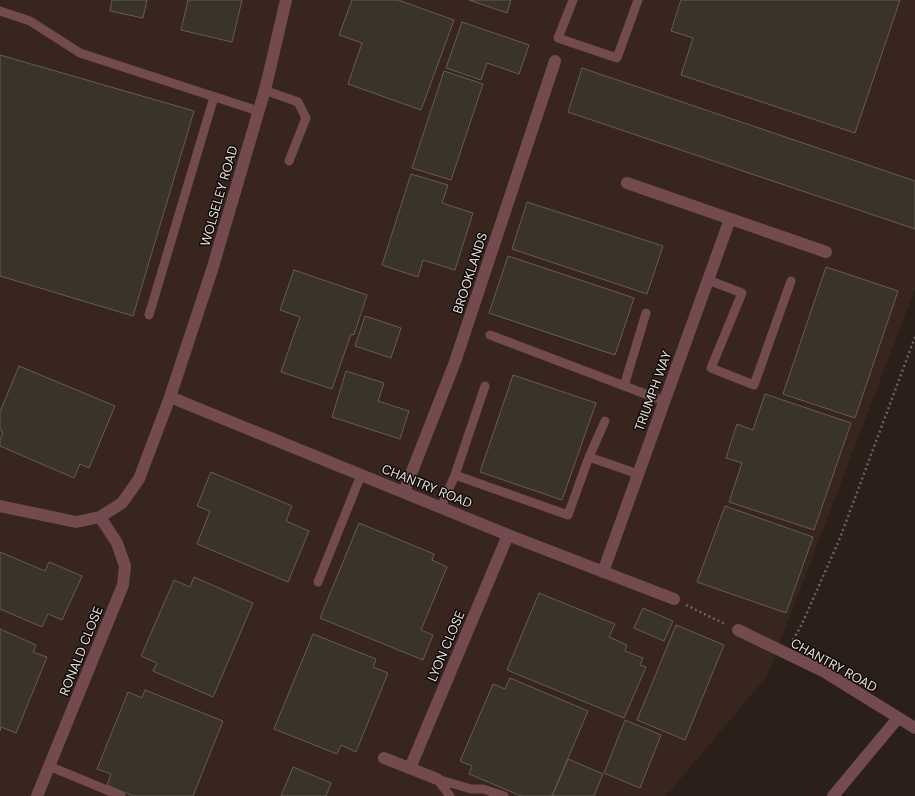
<svg xmlns="http://www.w3.org/2000/svg" width="915" height="796" font-family="'DM Sans',sans-serif">
<style>
.built{fill:#38261e}
.building{fill:#3a3329;stroke:#655d52}
.lines{fill:none;stroke-linecap:round;stroke-linejoin:round}
.path{stroke:#6d625d;stroke-width:2.5;stroke-dasharray:2 3;stroke-linecap:butt}
.lane{stroke:#734a4d;stroke-width:9}
.street{stroke:#734a4d;stroke-width:12}
.labels{text-anchor:middle;dominant-baseline:central;stroke-width:3;stroke-linejoin:round;paint-order:stroke}
.street-label{font-size:13px;fill:#eae2de;stroke:#0f0a08}
</style>
<rect width="100%" height="100%" fill="#2b1f1a"/>
<path class="built" d="M0,0H915V289L767,676L666,796H0Z"/>
<path class="building" d="M112,0H147L143,18L110,11Z
M188,0H242L232,42L181,30Z
M352,0H398L454,20L421,110L348,84L362,43L339,35Z
M469,0H511L507,13Z
M681,0H900L855,133L681,75L693,38L671,31Z
M462,22L529,45L519,74L487,63L481,80L446,68Z
M0,55L194,111L133,316L0,276Z
M582,68L915,181V229L568,112Z
M444,71L483,84L451,180L412,168Z
M411,174L448,185L442,203L473,213L455,270L423,260L418,277L382,265Z
M527,202L663,246L647,294L512,249Z
M508,256L634,298L615,355L489,313Z
M826,267L898,291L855,418L783,394Z
M294,270L367,295L354,335L351,334L332,389L281,372L300,317L280,310Z
M365,316L401,328L391,358L355,346Z
M19,366L115,406L89,468L80,464L74,478L0,446V440L3,432L0,430V412Z
M346,371L384,383L378,401L409,411L400,439L332,417Z
M513,375L596,403L562,500L480,472Z
M765,394L851,423L814,530L729,502L742,463L726,458L737,424L753,430Z
M211,472L292,506L286,521L309,531L288,582L197,544L210,511L197,506Z
M725,506L813,537L786,613L697,582Z
M359,523L434,554L432,560L447,567L421,630L433,635L423,660L320,618Z
M0,552L45,571L49,562L82,576L62,620L48,614L42,627L0,609Z
M194,577L253,603L213,697L153,671L157,663L141,656L174,580L190,587Z
M539,593L615,624L609,637L627,645L625,651L643,658L640,665L646,667L624,718L507,670Z
M643,608L673,621L664,641L634,628Z
M676,625L724,645L685,740L637,720Z
M0,629L36,645L33,652L47,657L16,733L1,727L0,731Z
M313,634L376,659L373,667L388,673L356,752L341,745L337,754L274,729Z
M510,678L588,711L552,796H521L469,774L472,766L460,761L493,684L505,689Z
M145,690L223,721L193,796H133L107,785L111,774L97,769L128,692L142,698Z
M625,720L661,735L640,788L604,773Z
M568,759L603,774L594,796H552Z
M293,767L331,783L326,796H281Z"/>
<g class="lines">
<path class="path" d="M686,605L725,624
M793,640L802,624L840,538L915,337"/>
<path class="lane" d="M573,0L558,38L617,58L638,0
M0,11L30,21L80,53L258,111
M264,90L298,102L306,118L289,161
M708,280L742,293L711,368L754,385L791,281
M149,315L214,97
M490,335L664,401
M485,386L455,475L568,515L589,457L638,474
M624,386L646,313
M589,457L605,421
M441,507L455,475
M318,582L361,475
M49,766L121,796
M437,779L471,789H483L504,796
M437,779L450,796"/>
<path class="street" d="M627,183L826,252
M170,397L508,535L674,599
M404,492L455,362L555,61
M0,506L76,522L100,517L122,503L139,479L170,397L212,270L266,86L286,0
M603,572L730,219
M738,630L823,671L915,728
M384,758L437,779
M410,768L508,535
M37,796L123,585L125,566L117,543L100,517
M833,796L898,718"/>
</g>
<g class="labels">
<g class="street-label">
<text transform="translate(219 196) rotate(-74)">WOLSELEY ROAD</text>
<text transform="translate(470 273) rotate(-72)">BROOKLANDS</text>
<text transform="translate(653 391) rotate(-70)">TRIUMPH WAY</text>
<text transform="translate(427 486) rotate(22)">CHANTRY ROAD</text>
<text transform="translate(446 646) rotate(-67)">LYON CLOSE</text>
<text transform="translate(81 651) rotate(-68)">RONALD CLOSE</text>
<text transform="translate(834 665) rotate(29)">CHANTRY ROAD</text>
</g>
</g>
</svg>
